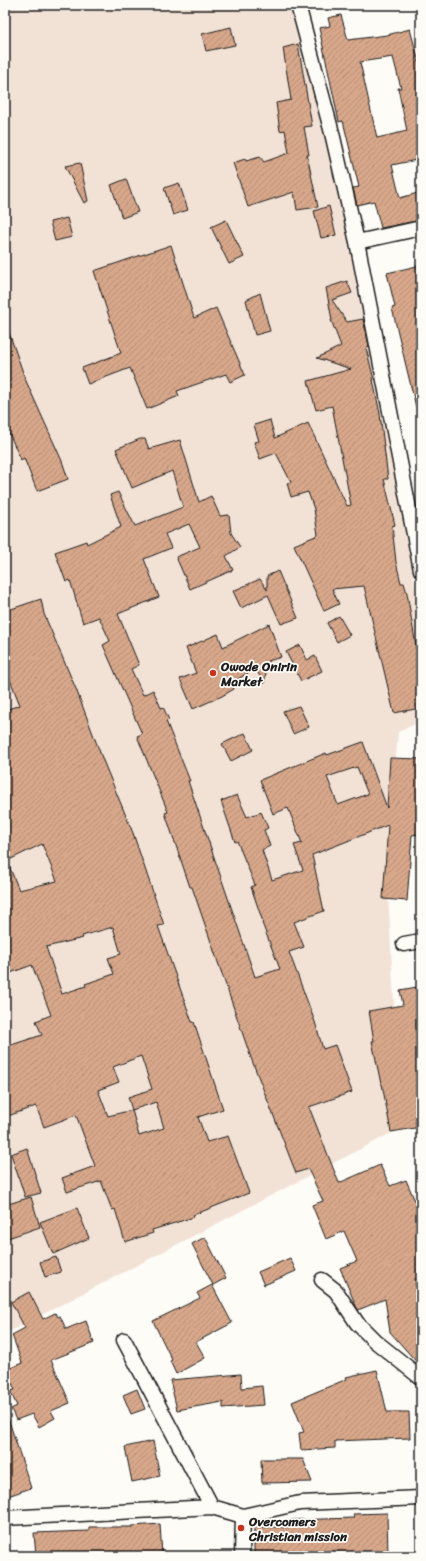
<svg xmlns="http://www.w3.org/2000/svg" width="426" height="1561" font-family="Sriracha,sans-serif">
<style>
.built{fill:#f2e2d6}
.building{fill:url(#building-hatch);stroke:#1c1c1c;fill-rule:evenodd}
.lines{fill:none;stroke-linecap:round;stroke-linejoin:round}
.minor-casing{stroke:#1c1c1c;stroke-width:17}
.minor{stroke:#fdfcf7;stroke-width:14}
.poi-dot{fill:#c8321e;stroke:#fdfcf7;stroke-width:1.5}
.labels{text-anchor:middle;dominant-baseline:central;stroke-width:3.5;stroke-linejoin:round;paint-order:stroke}
.poi-label{font-size:13px;font-weight:bold;fill:#1c1c1c;stroke:#fdfcf7;text-anchor:start}
</style>
<defs>
<pattern id="building-hatch" width="6" height="6" patternUnits="userSpaceOnUse"><rect width="6" height="6" fill="#d7a78a"/><path d="M-1 1l2-2M0 6l6-6M5 7l2-2" fill="none" stroke="#b88f76"/></pattern>
</defs>
<rect width="100%" height="100%" fill="#fdfcf7"/>
<filter id="ink" filterUnits="userSpaceOnUse"><feTurbulence type="fractalNoise" baseFrequency=".025" numOctaves="2"/><feDisplacementMap in="SourceGraphic" scale="8" xChannelSelector="R" yChannelSelector="G"/><feConvolveMatrix kernelMatrix="1 2 1 2 8 2 1 2 1" color-interpolation-filters="sRGB"/></filter>
<g filter="url(#ink)">
<path class="built" d="M5,5H303L385,389L421,626V721L398,732L387,875L401,1128L5,1334Z"/>
<path class="building" d="M341,15L348,40L387,35L410,29L421,70V73H418L421,87V159L392,165L400,198L421,192V220L381,228L374,201L357,205L353,188L359,187L343,121L339,122L319,28L330,26L328,18ZM393,57L401,88H398L407,131L377,138L360,62Z
M231,27L235,45L206,51L202,34Z
M298,44L312,126L304,127L309,155H307L318,207L297,210L294,192L248,207L233,163L245,159L246,161L260,157L264,162L289,153L285,130L280,131L276,103L291,100L283,48Z
M80,163L88,201L84,203L65,166Z
M126,179L138,212L122,218L111,185Z
M179,183L188,210L173,215L164,188Z
M329,206L336,235L321,238L314,211Z
M67,218L72,237L55,241L50,222Z
M226,220L244,257L229,264L211,227Z
M171,245L194,318L216,308L245,375L230,382L226,374L177,391L179,396L147,409L130,368L88,384L82,368L121,353L94,271Z
M421,265V406L416,407L392,308L395,307L387,273Z
M347,281L352,293L332,300L347,322L363,319L369,346L366,348L374,380H373L380,414L388,479H384L395,525L392,526L396,562L401,583H404L407,593L418,658H416L421,682V708L394,713L364,586L332,589L339,604L324,611L294,545L318,535L314,509L308,492L291,497L287,483L291,482L276,453L260,459L254,442L259,441L254,425L270,420L275,438L308,423L347,506L351,505L332,406L316,410L308,381L351,369L317,358L341,346L331,320H332L326,288Z
M260,293L270,331L255,335L246,300Z
M5,327H7L26,381L62,461L68,479L37,491L24,458L21,460L5,424Z
M140,439H145L149,449L180,440L199,502L211,496L220,516L229,515L231,533L240,547L226,556L233,570L190,589L176,557L200,547L189,524L165,534L171,548L144,559L159,597L118,614L139,665L131,669L143,695L153,690L161,708L163,707L169,720L166,721L190,781H188L255,977L280,969L262,923L263,922L251,887L255,885L237,841L235,842L221,801L237,795L247,817L261,812L268,828L264,830L270,846L262,850L272,880L303,870L294,845L302,843L288,808L273,814L260,780L326,753L327,755L363,742L387,808L390,758L421,759V834L412,835L407,901L383,899L388,825L312,855L324,911L294,922L304,947L289,952L315,1022L323,1049L335,1045L352,1092L309,1107L339,1183L380,1165L390,1186L406,1180L418,1208L421,1219V1278L415,1279L421,1316V1367L390,1332L385,1299L358,1310L356,1306L340,1268L357,1261L344,1231L326,1239L312,1205L323,1201L308,1169L296,1173L251,1058L192,887H190L165,813L168,812L137,736L142,734L103,645L110,641L99,617L83,623L70,580L66,582L55,552L86,541L87,544L121,527L110,495L118,492L135,526L183,507L172,471L132,488L116,449ZM357,767L368,794L338,805L327,777Z
M278,571L298,618L281,624L268,595L241,608L233,591L260,579L267,590V576Z
M41,599L44,614L76,689L104,763L133,833L164,925L158,926L192,1022H194L223,1109L198,1117L207,1142L228,1136L249,1193L193,1215L194,1217L152,1230L153,1233L125,1242L115,1209L112,1210L101,1181L67,1192L62,1178L95,1166L76,1115L44,1127L36,1106L5,1117V1089L10,1088L5,1073V1047L42,1035L36,1021L51,1015L32,965L5,975V710L20,705L5,667V611ZM42,844L57,881L19,890L7,861ZM113,927L121,954L108,958L114,974L85,984L86,986L62,994L46,947L83,938L82,936ZM141,1056L152,1089L128,1097L132,1110L156,1102L164,1128L139,1136L132,1110L108,1116L98,1090L119,1082L113,1067Z
M339,616L350,635L337,642L327,623Z
M269,624L281,657L268,661L264,684L256,669L232,682L234,689L222,696L193,709L180,679L196,673L186,648L218,634L223,647Z
M300,645L307,660L315,656L322,671L301,681L286,652Z
M299,706L309,727L293,734L283,711Z
M245,733L253,750L231,761L222,744Z
M417,987L421,1008V1127L391,1132L382,1084H381L372,1041H374L369,1011L403,1005L400,990Z
M27,1148L41,1193L25,1197L11,1154Z
M31,1197L40,1227L5,1239V1205Z
M77,1208L89,1238L53,1254L40,1222Z
M205,1237L226,1278L213,1285L192,1244Z
M56,1257L61,1272L45,1277L40,1262Z
M290,1258L296,1271L264,1285L258,1272Z
M212,1285L232,1323L196,1342L205,1358L176,1374L170,1361L172,1360L153,1321L200,1298L197,1293Z
M29,1292L43,1319L55,1313L58,1317L60,1316L66,1329L86,1321L94,1343L51,1360L70,1403L51,1411L55,1418L39,1427L32,1414L16,1420L11,1409L17,1406L10,1391L15,1390L6,1370L22,1363L12,1335L25,1328L11,1302Z
M377,1370L387,1412H409L410,1438L335,1441V1448L301,1450L299,1433L304,1432L292,1402L347,1379L346,1377Z
M241,1374L242,1388L262,1386L264,1405L223,1408V1402L177,1410L170,1380Z
M137,1389L145,1409L131,1414L123,1395Z
M5,1418H8L31,1488L5,1497Z
M153,1441L160,1476L132,1482L125,1447Z
M261,1459H303L312,1482L262,1483Z
M387,1513L388,1556H254V1527H291V1520L354,1518L353,1514Z
M160,1524L162,1556H36L34,1533L89,1531V1527H132V1526Z"/>
<g class="lines">
<g class="minor-casing">
<path id="minor" d="M298,5L332,133L357,242L421,570
M357,242L421,228
M404,944L421,941
M322,1280L336,1291L357,1323L375,1341L421,1378
M124,1340L212,1507
M5,1518L212,1507L243,1516L300,1503L421,1498
M242,1556L243,1516"/>
</g>
<use href="#minor" class="minor"/>
</g>
</g>
<g class="poi-dot">
<circle cx="213" cy="673" r="4"/>
<circle cx="241" cy="1528" r="4"/>
</g>
<g class="labels">
<g class="poi-label">
<text x="221" y="666">Owode Onirin<tspan x="221" dy="15">Market</tspan></text>
<text x="249" y="1521">Overcomers<tspan x="249" dy="15">Christian mission</tspan></text>
</g>
</g>
<rect width="426" height="1561" fill="none" stroke="#fdfcf7" stroke-width="20"/>
<rect x="10" y="10" width="406" height="1541" fill="none" stroke="#1c1c1c" stroke-width="1.5" filter="url(#ink)"/>
</svg>
